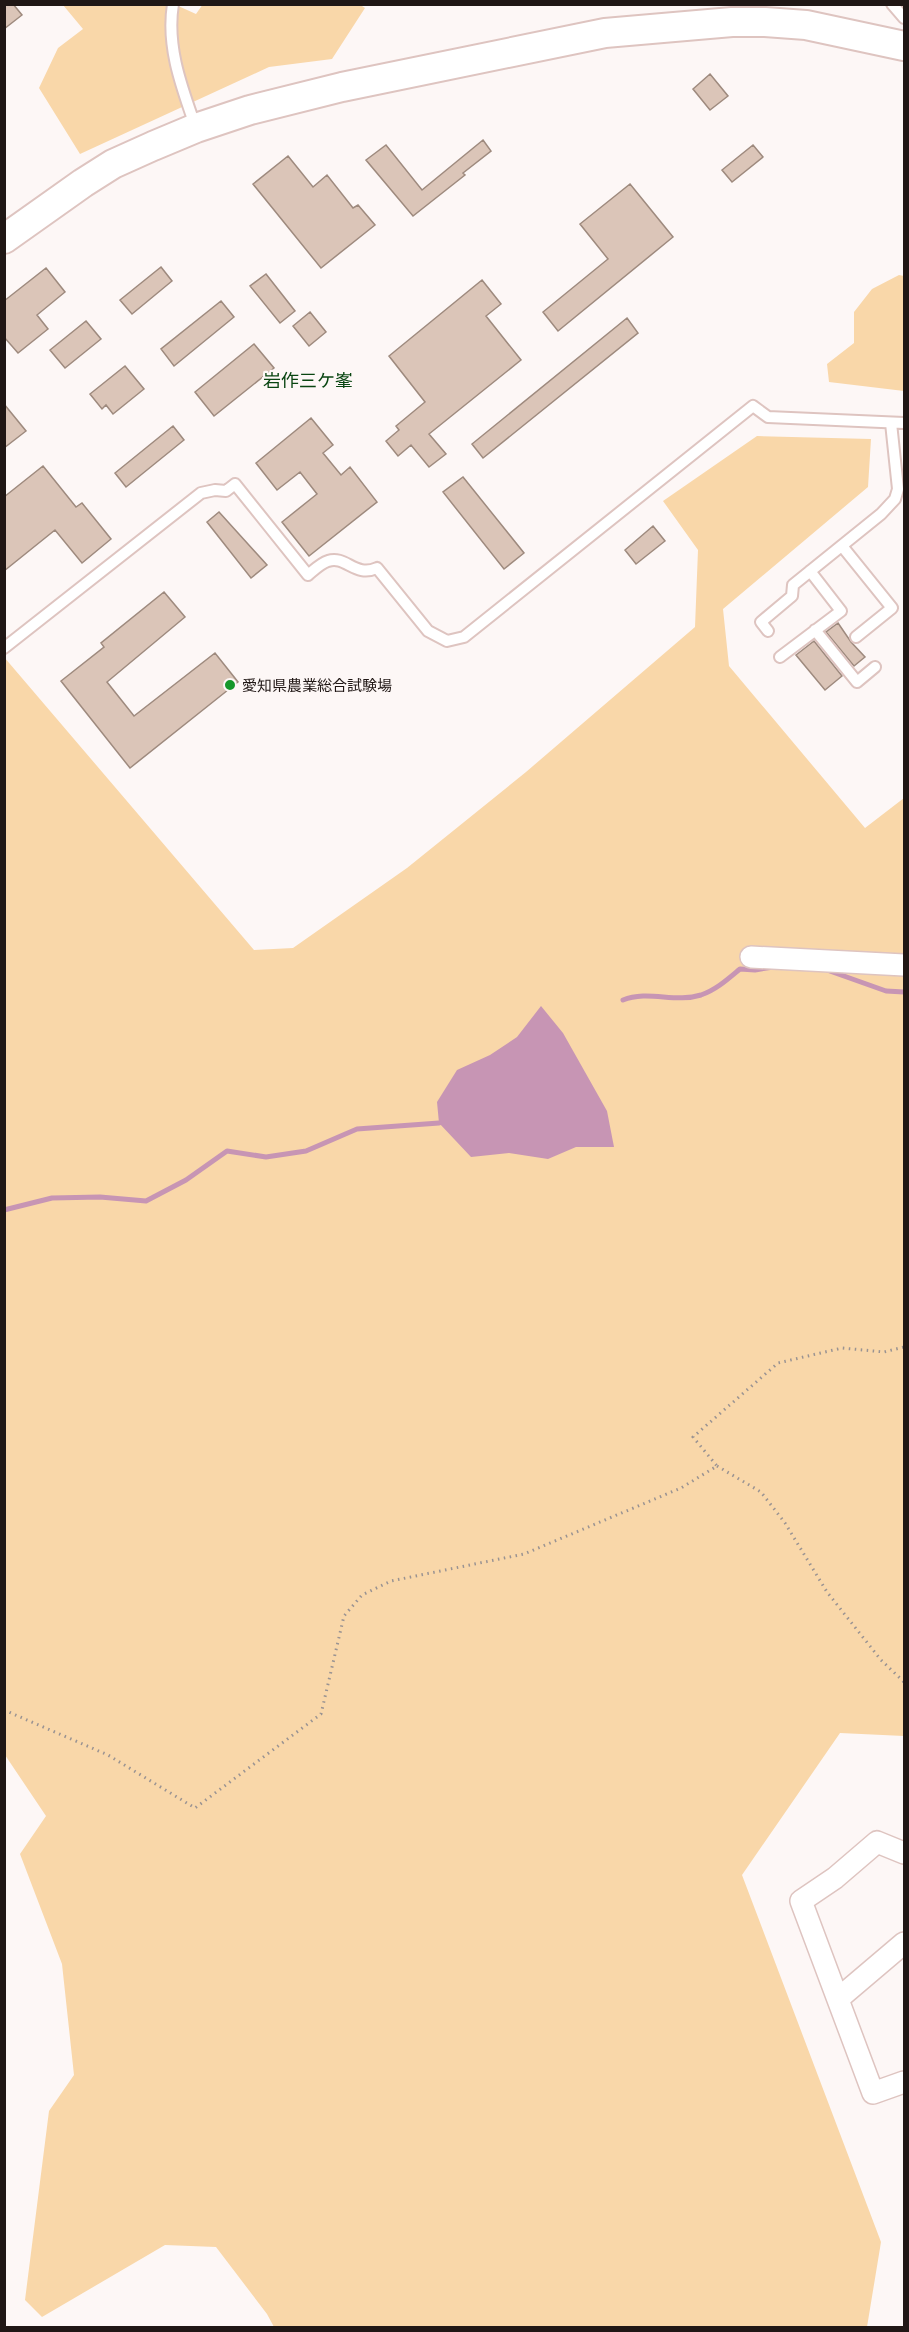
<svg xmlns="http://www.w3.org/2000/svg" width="909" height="2332" font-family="'Open Sans','Noto Sans JP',sans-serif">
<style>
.green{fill:#f9d7a9}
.water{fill:#c795b4}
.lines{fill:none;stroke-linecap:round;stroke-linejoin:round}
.stream{stroke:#c795b4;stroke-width:5}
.building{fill:#dbc5b8;stroke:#9e8a7e;stroke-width:1.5}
.lane-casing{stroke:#dec4c0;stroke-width:14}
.street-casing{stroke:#dec4c0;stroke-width:24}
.secondary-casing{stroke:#dec4c0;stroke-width:32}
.path{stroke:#9a9392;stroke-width:3;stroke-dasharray:1.5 4.5;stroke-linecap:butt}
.lane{stroke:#fff;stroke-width:10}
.street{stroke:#fff;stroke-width:21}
.secondary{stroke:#fff;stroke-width:28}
.poi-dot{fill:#15972a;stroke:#fdf7f6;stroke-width:2}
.labels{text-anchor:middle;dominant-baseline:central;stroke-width:4.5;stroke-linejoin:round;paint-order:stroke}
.poi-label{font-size:15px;fill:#201715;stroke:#fdf7f6;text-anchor:start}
.quarter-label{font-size:18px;fill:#094511;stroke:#fdf7f6}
</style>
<rect width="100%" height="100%" fill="#fdf7f6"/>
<path class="green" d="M203,4H359L365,8L332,59L269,67L80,154L39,88L58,48L83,29L63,5H176L196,14Z
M899,275L904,276V391L829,382L827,364L854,343V312L872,289Z
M757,436L871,439L868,487L723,609L729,666L865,828L904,798V1736L840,1733L742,1875L881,2242L867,2327H274L267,2314L216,2247L165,2245L42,2317L25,2300L49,2111L74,2075L62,1964L20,1854L46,1816L5,1755L4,657L254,950L293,948L407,868L526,772L695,627L698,550L663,501Z"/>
<path class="water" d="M541,1006L563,1033L607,1111L614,1147H576L548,1159L509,1153L471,1157L439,1123L437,1102L457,1070L490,1055L517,1037Z"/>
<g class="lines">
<path class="stream" d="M827,970L886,991L904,992
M623,1000C648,990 675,1003 701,995C716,990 728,979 740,969L755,970L773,967
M4,1210L52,1198L100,1197L146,1201L186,1180L227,1151L266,1157L306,1151L357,1129L439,1123"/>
</g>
<path class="building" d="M4,4H13L22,15L4,29Z
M710,74L728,96L710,110L693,89Z
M483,140L491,151L463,173L465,175L413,216L366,160L386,145L422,190Z
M753,145L763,157L732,182L722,170Z
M288,156L313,187L327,175L353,208L358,205L375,225L321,268L253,184Z
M630,184L673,237L558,331L543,312L608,259L580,224Z
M161,267L172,281L132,314L120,300Z
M46,268L65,292L37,315L48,329L18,353L4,337V301Z
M266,274L295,311L280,323L250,286Z
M482,280L501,304L486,316L521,360L429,434L446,454L429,467L411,445L398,456L386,441L399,430L396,426L425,402L389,356Z
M221,301L234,317L174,366L161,349Z
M310,312L326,332L309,346L293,326Z
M627,318L638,333L483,458L472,444Z
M86,321L101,339L65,368L50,350Z
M254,344L274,368L214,416L195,392Z
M125,366L144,389L113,414L106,405L102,409L90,394Z
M4,404L26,431L4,448Z
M311,418L333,445L323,453L341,475L350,467L377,502L309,556L282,522L317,494L300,472L277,490L256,463Z
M173,426L184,440L126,487L115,473Z
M43,466L76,507L82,503L111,539L82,563L55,530L4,571V497Z
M463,477L524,553L504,569L443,492Z
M219,512L267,565L251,578L207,522Z
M653,526L665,541L636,564L625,550Z
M164,592L185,617L107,682L134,716L215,653L238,682L130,768L61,681L104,647L101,643Z
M838,623L851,642L865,657L854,666L826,632Z
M814,641L842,676L825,690L796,655Z"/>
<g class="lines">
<g class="lane-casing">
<path id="lane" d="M173,4C166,47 182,88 196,128
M892,4L904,18
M842,546L892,608L856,637
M815,630L857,682L875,667
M768,631L761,622L792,596L793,585L881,514L895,499L898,489L891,423
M4,648L201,493L215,490L226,491L235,484L308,575C314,570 321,563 328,561C346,555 355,578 377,568L428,631L447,641L464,637L753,406L768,417L904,423
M780,657L841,611L810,571"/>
</g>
<g class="street-casing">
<path id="street" d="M751,957L904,965
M904,1853L877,1842L835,1878L801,1901L873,2093L904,2082
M838,1999L904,1943"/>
</g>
<g class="secondary-casing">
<path id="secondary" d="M4,239L83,183L113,164L153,146L196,128L250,110L342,87L605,33L732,22H765L806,25L904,46"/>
</g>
<path class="path" d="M717,1466L761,1492L785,1523L827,1592L881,1660L904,1682
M4,1710L108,1755L195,1808L321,1714L344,1616L362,1595L391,1581L524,1554L681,1488L717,1466L693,1437L778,1363L842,1348L884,1352L904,1347"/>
<use href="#lane" class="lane"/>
<use href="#street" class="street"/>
<use href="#secondary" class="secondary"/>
</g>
<circle class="poi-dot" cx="230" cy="685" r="6"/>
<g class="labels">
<g class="poi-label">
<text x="242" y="685">愛知県農業総合試験場</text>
</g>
<g class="quarter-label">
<text x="308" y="380">岩作三ケ峯</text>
</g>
</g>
<rect width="909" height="2332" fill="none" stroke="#201715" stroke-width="12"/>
</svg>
